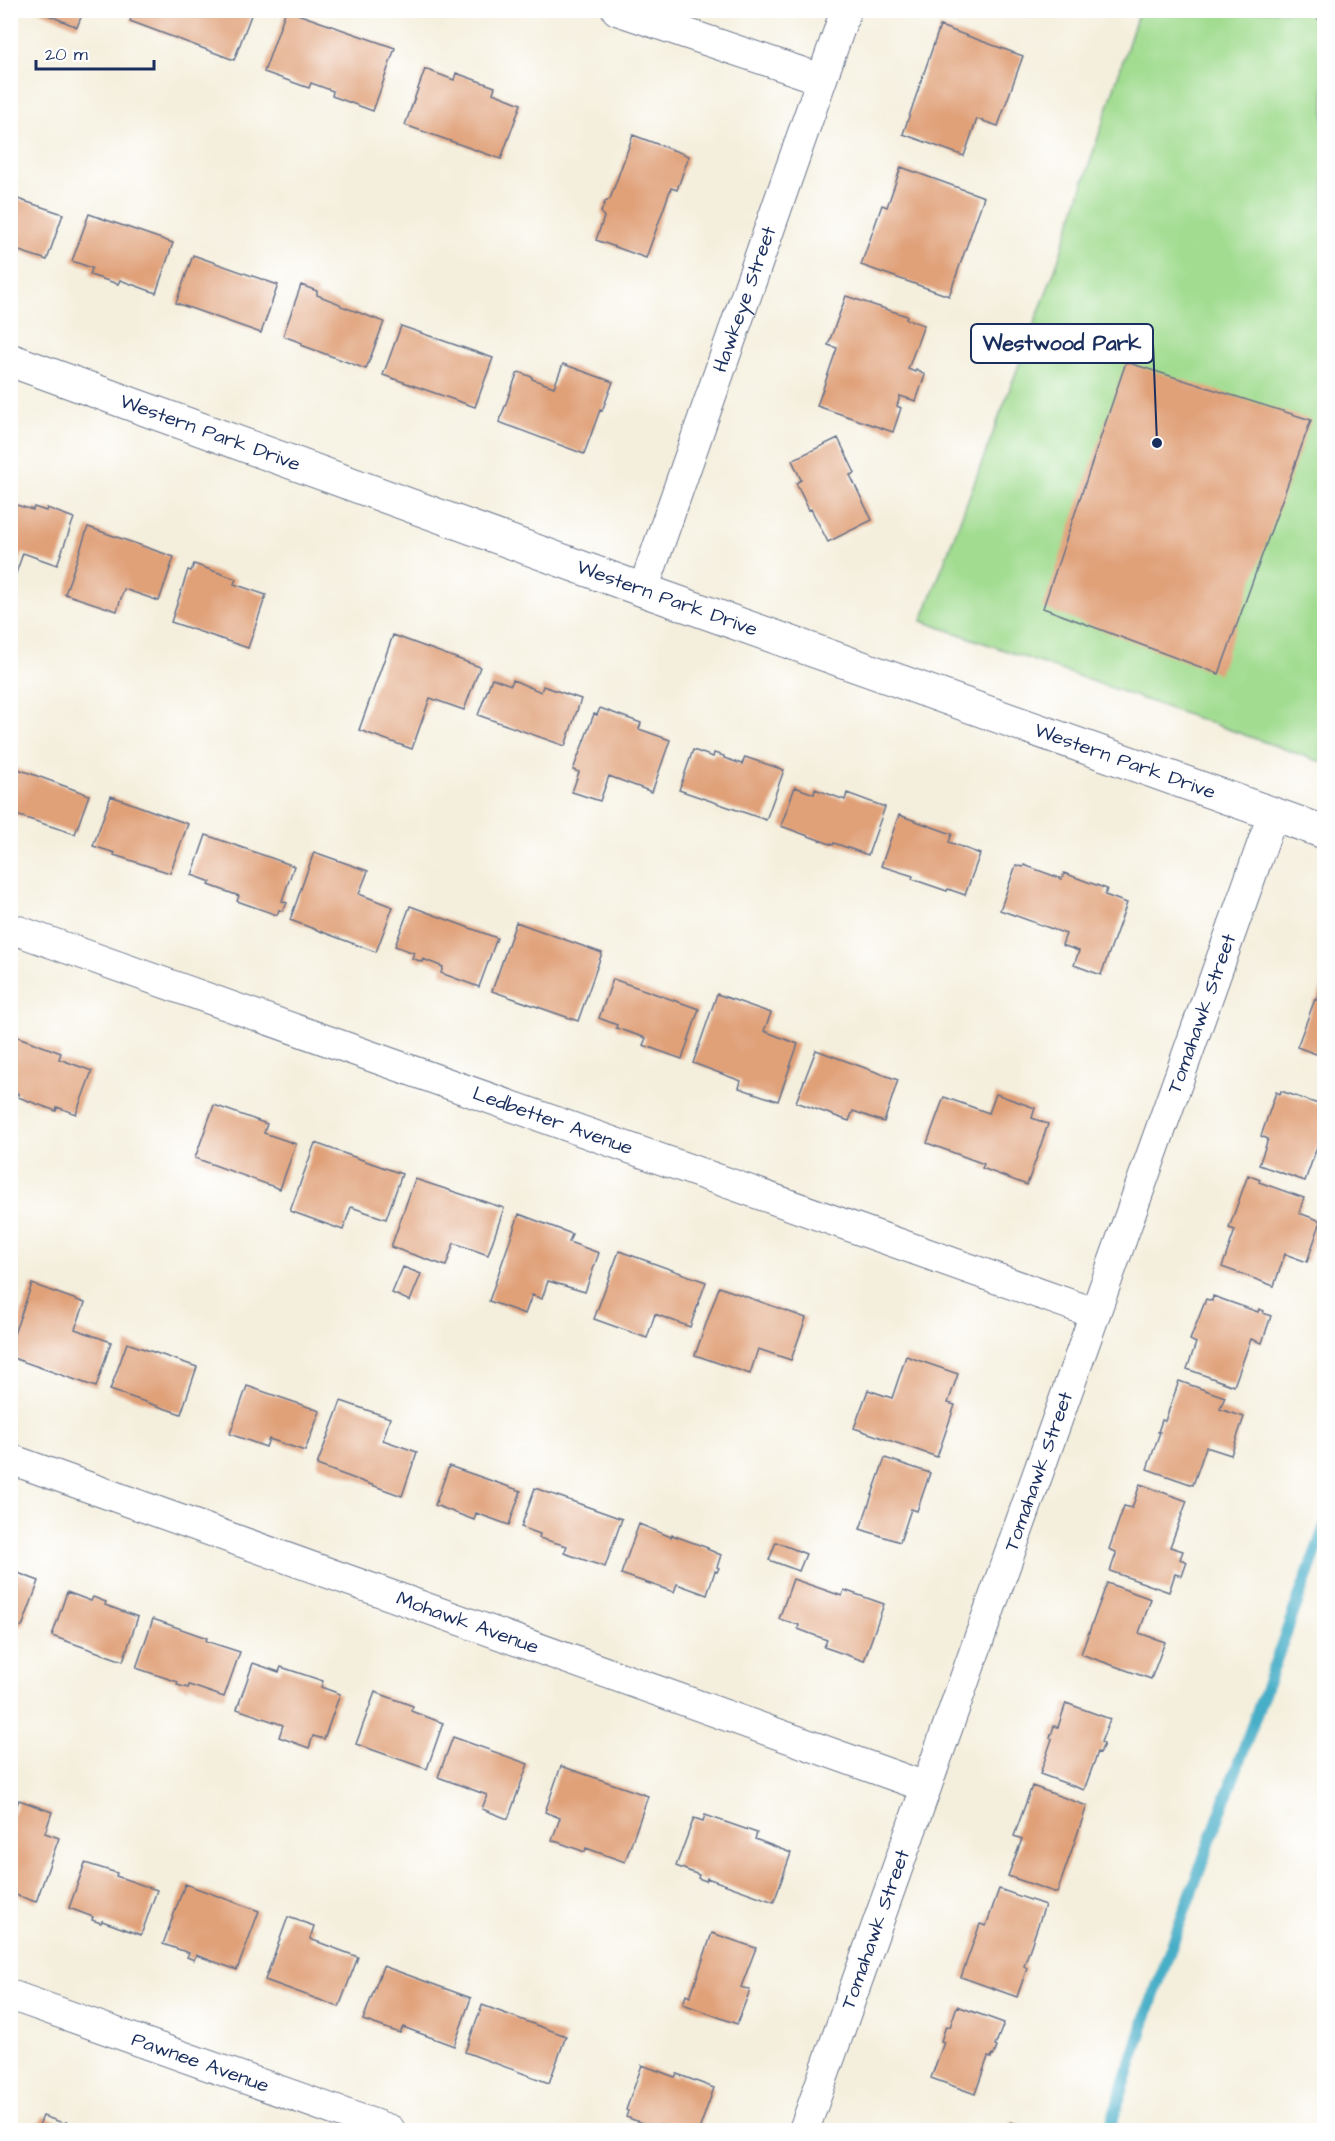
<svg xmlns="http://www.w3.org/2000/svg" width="1335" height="2141" font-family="'Architects Daughter',sans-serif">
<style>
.green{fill:#a1dc90;stroke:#5e8677;stroke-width:1.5}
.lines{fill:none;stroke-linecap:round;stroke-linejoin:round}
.stream{stroke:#47aec7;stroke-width:12}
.building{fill:#e0a179}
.minor-casing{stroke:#67728a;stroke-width:32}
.tertiary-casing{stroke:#67728a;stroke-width:35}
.path{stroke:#67728a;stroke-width:4;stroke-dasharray:1.5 4.5;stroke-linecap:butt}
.minor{stroke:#fff;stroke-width:30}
.tertiary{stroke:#fff;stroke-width:33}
.labels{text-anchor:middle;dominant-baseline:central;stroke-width:5;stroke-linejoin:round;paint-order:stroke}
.street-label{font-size:20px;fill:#1b2f5e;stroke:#fff}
.leader{fill:none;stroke:#1b2f5e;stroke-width:2}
.callout-dot{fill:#1b2f5e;stroke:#fff;stroke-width:2}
.callout{fill:#fff;stroke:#1b2f5e;stroke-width:2}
.callout-label{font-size:21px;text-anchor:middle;font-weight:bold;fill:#1b2f5e}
</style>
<rect width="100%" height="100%" fill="#fff"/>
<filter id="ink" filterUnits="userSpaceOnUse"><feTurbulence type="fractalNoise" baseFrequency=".0167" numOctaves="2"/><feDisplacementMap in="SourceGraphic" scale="12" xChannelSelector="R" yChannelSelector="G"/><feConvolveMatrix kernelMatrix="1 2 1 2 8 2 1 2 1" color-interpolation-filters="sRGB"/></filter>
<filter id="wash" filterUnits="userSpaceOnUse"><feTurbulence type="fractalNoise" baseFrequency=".008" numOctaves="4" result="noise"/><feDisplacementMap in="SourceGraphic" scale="24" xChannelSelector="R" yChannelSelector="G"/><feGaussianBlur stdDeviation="1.35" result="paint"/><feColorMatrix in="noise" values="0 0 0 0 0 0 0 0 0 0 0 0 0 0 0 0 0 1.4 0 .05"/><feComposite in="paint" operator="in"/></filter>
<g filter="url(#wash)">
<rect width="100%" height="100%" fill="#f4efdd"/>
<path class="green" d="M1139,11H1324V763L922,621L1057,264Z"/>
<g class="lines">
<path class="stream" d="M1109,2130L1149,2008L1324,1529"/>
</g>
<g id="blocks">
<path class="building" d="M36,10H84L77,27Z
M134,10H253L234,60L130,21Z
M286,10L395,48L373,111L332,96L333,91L311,83L309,88L264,72Z
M940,26L1023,56L998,126L977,119L964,156L903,134Z
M425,69L454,80L456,73L495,87L493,93L521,104L501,159L405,125Z
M633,135L689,156L677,190L671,188L646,258L596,240L604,217L601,212L605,202L610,199Z
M901,167L984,197L949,296L861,265L882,205L887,207Z
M10,192L17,194L15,198L63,214L47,260L10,248Z
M89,214L173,243L156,293L120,280L118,284L90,275L92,268L72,261Z
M193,255L278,285L261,333L176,303Z
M301,285L317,291V295L340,304L341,306L384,322L366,369L301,345L302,343L283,336Z
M846,296L907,316L906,319L924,325L908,369L915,372L916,369L925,375L916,401L900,396L897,406L901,408L893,432L817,406L837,348L828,345Z
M401,326L493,358L475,407L383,375Z
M1126,362L1311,420L1219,674L1043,608Z
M563,364L613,382L602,411L600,410L584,454L499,422L517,374L519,372L532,377V379L554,387Z
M838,438L855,473L850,475L872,520L828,542L811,509L809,510L796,483L801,480L792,460Z
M10,503L33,510L34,507L46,511L47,508L74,518L57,565L23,553L11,588Z
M88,527L174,557L159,601L124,589L117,611L65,594Z
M194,564L236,579L234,584L266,595L248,648L171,622L188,570L191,571Z
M393,635L480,667L464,710L430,698L412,749L359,730Z
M492,678L511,685L513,680L541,692L543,686L581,699L565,746L478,715Z
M600,708L641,723L639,729L670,740L652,792L609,776L600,801L572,792L579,772L573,770L594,714L597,715Z
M693,750L713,757L714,753L724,756V758L742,764L745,757L784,770L766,820L679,790Z
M10,766L89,795L75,834L10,813Z
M795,787L814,794L815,789L845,800L847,793L885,807L868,855L834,843L833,845L781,826Z
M111,796L188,824L170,873L114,855L115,853L93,846Z
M899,815L952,834L949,842L980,854L965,895L948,889L947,891L912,879L913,876L881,866Z
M206,835L294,866L282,901L287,903L283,911L279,910L277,915L237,901L239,896L209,885L211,882L192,875Z
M314,852L368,871L359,894L393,907L376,952L290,920Z
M1016,865L1023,867L1024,865L1062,879L1064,873L1107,889L1105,895L1127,903L1101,975L1074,965L1079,951L1062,945L1066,934L1000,910Z
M410,906L497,938L479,987L441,973L443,967L423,959L422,962L412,958L414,953L395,946Z
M516,922L602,953L578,1021L492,991Z
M613,979L699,1009L682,1059L643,1045L646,1038L616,1028L617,1025L599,1018Z
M1324,981V1057L1297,1047L1315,999L1317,1000Z
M717,994L771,1013L764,1031L798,1044L778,1101L739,1088L741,1081L693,1063Z
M10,1034L61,1053L59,1059L92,1071L76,1114L57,1107L56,1111L18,1097L19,1094L10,1091Z
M816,1050L898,1080L884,1122L853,1111L849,1121L796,1102Z
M1281,1091L1324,1106V1134L1322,1133L1305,1181L1259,1165L1268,1139L1261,1136L1276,1092L1280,1094Z
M996,1094L1035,1108L1032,1118L1048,1124L1027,1185L982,1168L984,1164L927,1143L944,1097L989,1113Z
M214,1105L267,1124L264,1133L296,1144L280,1189L195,1158Z
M315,1143L402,1174L386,1219L351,1207L343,1230L290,1211Z
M1248,1175L1260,1180L1259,1182L1304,1198L1299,1213L1321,1221L1307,1262L1285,1254L1274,1286L1222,1267L1235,1230L1229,1228Z
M415,1179L504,1208L488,1255L454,1243L446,1266L391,1247Z
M519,1214L572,1234L569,1242L599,1253L585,1292L548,1281L542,1299L532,1295L525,1314L489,1301Z
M619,1251L706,1282L690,1327L655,1314L647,1338L594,1319Z
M403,1267L421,1274L410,1301L392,1293Z
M32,1284L85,1303L75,1329L111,1342L96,1387L10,1357V1345Z
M719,1287L806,1318L791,1360L758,1349L750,1374L695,1355Z
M1213,1296L1258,1312L1259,1309L1264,1311L1263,1313L1271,1316L1262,1343L1251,1339L1234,1386L1187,1369L1196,1343L1190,1340L1206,1299L1212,1301Z
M127,1343L197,1367L181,1414L110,1390Z
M906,1356L958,1374L948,1403L955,1405L937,1457L854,1428L868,1390L892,1398Z
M1179,1381L1225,1397L1220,1409L1244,1417L1231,1455L1206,1447L1193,1485L1147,1469L1160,1432H1158L1162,1420L1165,1421Z
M247,1386L320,1411L305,1451L269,1439L266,1447L230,1434Z
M341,1401L390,1418L383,1440L417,1452L402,1496L317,1465Z
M885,1458L930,1473L917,1511L911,1509L900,1542L860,1529Z
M449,1466L521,1491L509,1525L476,1513L474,1520L435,1505Z
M1140,1484L1187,1501L1170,1547L1183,1551L1180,1559L1187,1562L1182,1576L1175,1574L1169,1592L1110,1571L1116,1554V1552L1109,1549L1124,1506L1132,1508Z
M535,1488L622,1519L605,1567L564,1553L567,1546L539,1538L540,1534L521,1527Z
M639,1524L671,1537L672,1535L708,1548L707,1549L721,1555L717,1567L719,1568L717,1572L715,1571L707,1595L677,1584L674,1592L621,1574Z
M776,1542L806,1554L799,1571L769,1560Z
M10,1570L39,1581L22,1627L10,1623Z
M793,1579L842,1596L844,1590L884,1604L864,1661L824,1647L827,1640L798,1629L799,1625L779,1619Z
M1107,1583L1151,1599L1139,1633L1165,1642L1151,1679L1081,1654Z
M67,1592L91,1601L93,1597L106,1602L105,1605L138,1617L123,1661L52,1636Z
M153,1619L207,1638L206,1641L240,1652L224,1697L189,1685L188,1688L177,1685L178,1682L136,1668Z
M253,1663L279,1672L281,1667L323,1681L321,1687L340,1694L324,1739L313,1736L309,1748L279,1737L283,1725L237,1709Z
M375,1692L413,1706L411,1711L443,1723L427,1769L356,1744Z
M1066,1703L1110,1719L1101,1742L1104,1744L1100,1753L1098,1752L1084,1790L1040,1774L1052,1739L1050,1738L1054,1726L1058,1727Z
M453,1737L528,1764L508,1819L482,1809L487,1795L438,1777Z
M561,1766L648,1796L625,1862L586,1848L585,1852L552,1840L560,1818L545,1812Z
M1032,1786L1087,1806L1057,1893L1008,1876L1022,1839L1014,1836Z
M19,1800L52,1812L45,1833L59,1838L36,1902L10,1893V1822Z
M705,1815L757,1833L755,1839L791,1853L774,1902L707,1878L706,1881L698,1878L699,1875L676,1866L694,1818L703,1821Z
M85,1863L117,1873L116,1876L157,1890L141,1935L102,1921L101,1923L92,1920L93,1917L69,1908Z
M185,1884L259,1911L237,1970L196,1955L194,1960L187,1957L189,1953L163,1944Z
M999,1889L1045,1905L1024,1966L1027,1968L1017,1997L961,1977L980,1924L986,1926Z
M288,1917L314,1926L310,1939L358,1957L339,2007L265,1980Z
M712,1933L756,1948L741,1987L750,1990L737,2024L683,2004L686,1995L690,1997Z
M383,1966L471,1998L454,2046L403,2027L400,2033L363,2020Z
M482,2005L566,2036L549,2083L465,2052Z
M957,2006L1004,2023L995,2046L997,2047L994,2055L992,2054L991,2058L988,2057L975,2094L931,2078L944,2042L941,2041L946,2026L950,2027Z
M642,2065L675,2077L677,2074L714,2088L699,2130H677L660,2124L658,2129L626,2117L628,2111L626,2110Z
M43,2116L66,2124V2122L85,2130H37Z
M1011,2122L1029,2128L1028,2130H1008Z"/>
</g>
</g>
<g filter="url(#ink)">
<use href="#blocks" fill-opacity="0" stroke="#67728a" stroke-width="1.5"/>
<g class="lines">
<g class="minor-casing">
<g id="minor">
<path d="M617,10L821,79"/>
<path id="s1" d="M643,590L846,10"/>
<path id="s2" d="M10,928L1094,1313"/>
<path id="s3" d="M10,1459L926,1787"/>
<path id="s4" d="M10,1995L390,2130"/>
<path id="s5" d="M804,2130L1273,814"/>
</g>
</g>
<g class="tertiary-casing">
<g id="tertiary">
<path id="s6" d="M10,360L643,590L1324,832"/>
</g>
</g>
<path class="path" d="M1302,10L1324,21"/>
<use href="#minor" class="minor"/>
<use href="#tertiary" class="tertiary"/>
</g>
</g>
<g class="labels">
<g class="street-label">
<text stroke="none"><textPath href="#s1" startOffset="308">Hawkeye Street</textPath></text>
<text stroke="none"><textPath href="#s6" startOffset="213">Western Park Drive</textPath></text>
<text stroke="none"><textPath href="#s6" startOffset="699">Western Park Drive</textPath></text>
<text stroke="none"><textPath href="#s6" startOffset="1185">Western Park Drive</textPath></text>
<text stroke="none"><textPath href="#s5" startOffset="1185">Tomahawk Street</textPath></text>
<text stroke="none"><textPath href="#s2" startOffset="576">Ledbetter Avenue</textPath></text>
<text stroke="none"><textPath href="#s5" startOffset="699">Tomahawk Street</textPath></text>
<text stroke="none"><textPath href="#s3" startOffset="486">Mohawk Avenue</textPath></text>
<text stroke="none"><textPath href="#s5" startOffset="213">Tomahawk Street</textPath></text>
<text stroke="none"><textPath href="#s4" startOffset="202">Pawnee Avenue</textPath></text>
</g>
</g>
<path class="leader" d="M1157 443L1153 343"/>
<circle class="callout-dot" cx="1157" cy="443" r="6"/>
<rect class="callout" x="971" y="324" width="182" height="39" rx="6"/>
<g class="callout-label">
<text x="1062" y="350">Westwood Park</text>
</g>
<rect width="1335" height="2141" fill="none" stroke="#fff" stroke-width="36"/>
<path d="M36 60v9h118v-9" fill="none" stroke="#1b2f5e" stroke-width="3"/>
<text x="45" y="60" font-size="18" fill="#1b2f5e" stroke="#ffffff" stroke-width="4.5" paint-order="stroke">20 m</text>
</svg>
